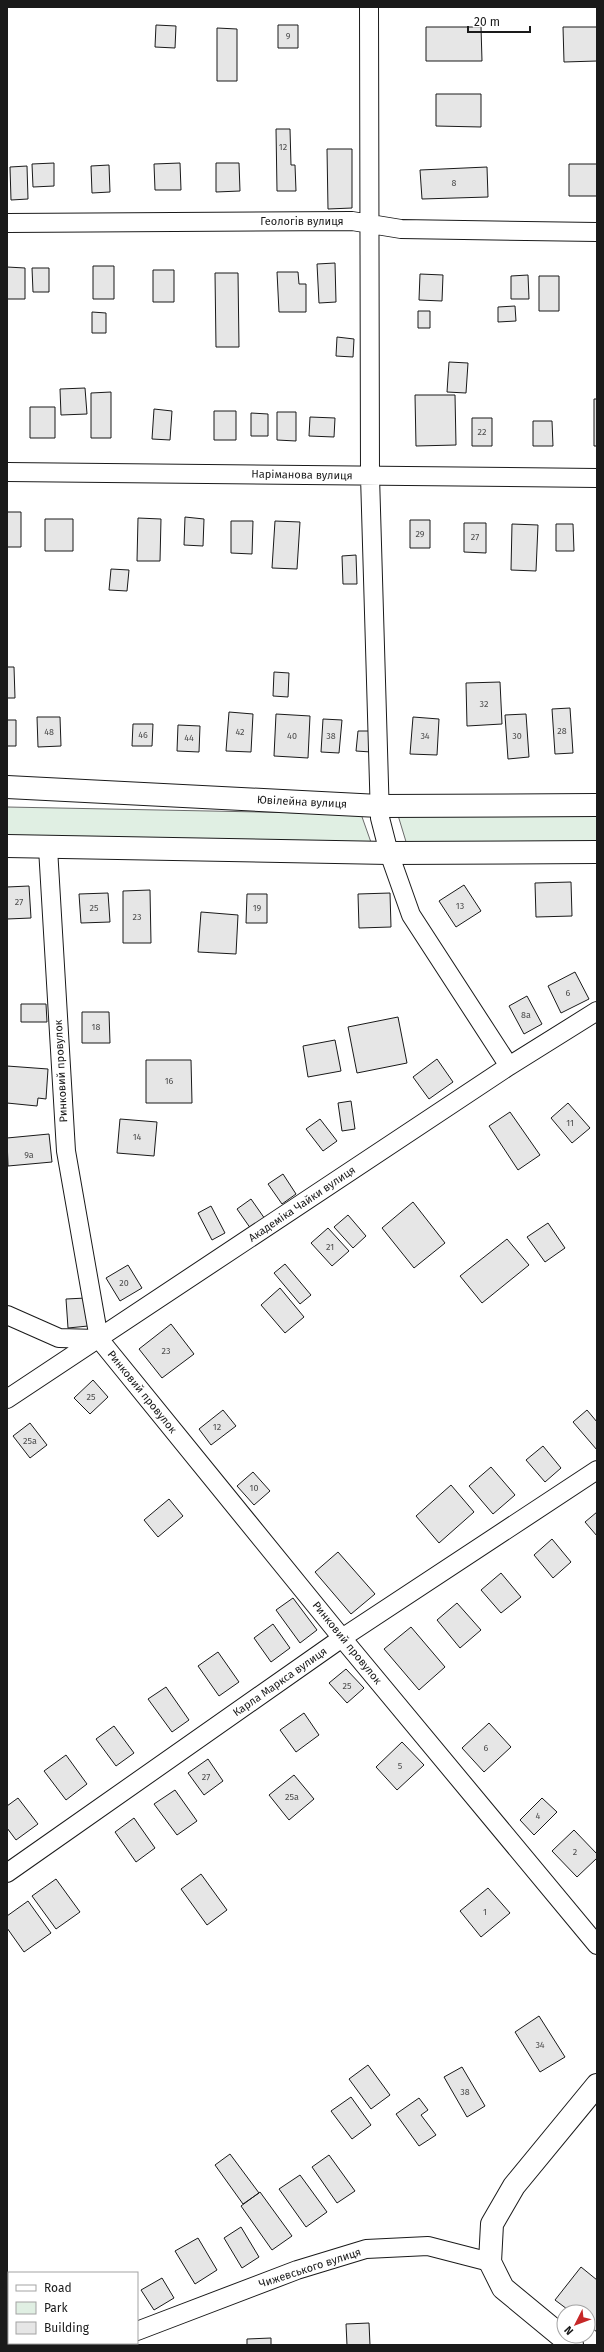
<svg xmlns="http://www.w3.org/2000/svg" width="604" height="2352" font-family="'Fira Sans',sans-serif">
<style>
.green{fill:#e0efe3;stroke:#6a6a6a}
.building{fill:#e6e6e6;stroke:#1a1a1a}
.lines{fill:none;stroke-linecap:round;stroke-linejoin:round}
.street-casing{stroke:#1a1a1a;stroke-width:20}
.secondary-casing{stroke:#1a1a1a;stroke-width:24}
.street{stroke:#fff;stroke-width:18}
.secondary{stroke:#fff;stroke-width:22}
.labels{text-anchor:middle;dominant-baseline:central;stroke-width:3;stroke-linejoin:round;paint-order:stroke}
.number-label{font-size:9px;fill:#4d4d4d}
.street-label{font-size:11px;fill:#1a1a1a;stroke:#fff}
</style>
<rect width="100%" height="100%" fill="#fff"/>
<path class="green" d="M7,807L361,814L373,848L7,844Z
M397,812L597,814V846L407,845Z"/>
<path class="building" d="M156,25L176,26L175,48L155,47Z
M278,25H298V48H278Z
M426,27H481L482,61H426Z
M563,27H597V61L564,62Z
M217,28L237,29V81H217Z
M436,94H481V127L436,126Z
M276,129H290L291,165H295L296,191H277Z
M327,149H352V208L328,209Z
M54,163V186L33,187L32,164Z
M180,163L181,190H155L154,164Z
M216,163H239L240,191L216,192Z
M569,164H597V196H569Z
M109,165L110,192L92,193L91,166Z
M27,166L28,199L11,200L10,167Z
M487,167L488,197L422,199L420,170Z
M335,263L336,302L319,303L317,264Z
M93,266H114V299H93Z
M7,267L25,268V299H7Z
M32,268H49V292H33Z
M153,270H174V302H153Z
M277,272H298L299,284H306V312H279Z
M215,273H238L239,347H216Z
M420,274L443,275L442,301L419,300Z
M528,275L529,299H511V276Z
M539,276H559V311H539Z
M515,306L516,321L498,322V307Z
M418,311H430V328H418Z
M92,312L106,313V333H92Z
M337,337L354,339L353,357L336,356Z
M449,362L468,363L466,393L447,392Z
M85,388L87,414L61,415L60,389Z
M111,392V438H91V393Z
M415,395H455L456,445L416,446Z
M594,399H597V446H594Z
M30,407H55V438H30Z
M154,409L172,411L170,440L152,439Z
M214,411H236V440H214Z
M277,412H296V441L277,440Z
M251,413L268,414V436H251Z
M310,417L335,418L334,437L309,436Z
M472,418H492V446H472Z
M533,421H552L553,446H533Z
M7,512H21V547H7Z
M185,517L204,519L203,546L184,545Z
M138,518L161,519L160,561H137Z
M45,519H73V551H45Z
M410,520H430V548H410Z
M231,521H253L252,554L231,553Z
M275,521L300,522L297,569L272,568Z
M464,523H486V553L464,552Z
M512,524L538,525L536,571L511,570Z
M556,524H573L574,551H556Z
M356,555L357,584H343L342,556Z
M111,569L129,570L127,591L109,590Z
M7,667H14L15,698H7Z
M274,672L289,673L288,697L273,696Z
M500,682L502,724L467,726L466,683Z
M570,708L573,753L555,754L552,709Z
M229,712L253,714L251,752L226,751Z
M276,714L310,716L308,758L274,756Z
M526,714L529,757L508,759L505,715Z
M37,717H60L61,746L38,747Z
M413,717L439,719L437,755L410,754Z
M323,719L342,720L339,753L321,752Z
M7,720H16V746H7Z
M133,724H153L152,746H132Z
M178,725L200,726L199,752L177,751Z
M358,731H372L371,752L356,751Z
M571,882L572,916L536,917L535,883Z
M464,885L481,911L456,927L439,901Z
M29,886L31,918L7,919V887Z
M150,890L151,943H123V891Z
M108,893L110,922L81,923L79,894Z
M390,893L391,927L359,928L358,894Z
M247,894H267V923H246Z
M201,912L238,915L236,954L198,952Z
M575,972L589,999L561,1013L548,986Z
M527,996L542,1024L524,1034L509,1006Z
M21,1004H46L47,1022H21Z
M82,1012H109L110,1043H82Z
M398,1017L407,1063L357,1073L348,1027Z
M335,1040L341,1071L308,1077L303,1046Z
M437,1059L453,1082L429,1099L413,1077Z
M146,1060H191L192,1103H146Z
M7,1066L48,1069L46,1099L38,1098L37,1106L7,1103Z
M351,1101L355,1129L342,1131L338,1103Z
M568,1103L590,1128L572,1143L551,1118Z
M510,1112L540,1155L518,1170L489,1126Z
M120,1119L157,1122L154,1156L117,1153Z
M320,1119L337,1141L323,1151L306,1129Z
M49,1134L52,1162L8,1166L7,1138Z
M283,1174L296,1194L282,1204L268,1184Z
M251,1199L265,1219L251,1229L237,1209Z
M413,1202L445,1243L414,1268L382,1228Z
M211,1206L225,1233L212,1240L198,1213Z
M348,1215L366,1236L353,1248L334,1227Z
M548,1223L565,1248L545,1262L527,1237Z
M328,1228L349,1251L332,1266L311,1243Z
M507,1239L529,1265L482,1303L460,1276Z
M285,1264L311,1295L300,1304L274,1273Z
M128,1265L142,1288L120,1301L106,1278Z
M280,1288L304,1317L285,1333L261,1305Z
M86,1298L88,1326L68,1328L66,1299Z
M171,1324L194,1354L162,1378L139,1349Z
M93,1380L108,1397L90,1414L74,1398Z
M223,1410L236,1426L211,1445L199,1429Z
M587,1410L597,1422V1450L573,1422Z
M30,1423L47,1445L30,1458L13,1436Z
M543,1446L561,1468L545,1482L526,1460Z
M491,1467L515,1495L493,1514L469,1486Z
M253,1472L270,1491L254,1505L237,1486Z
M451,1485L474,1512L439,1543L416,1516Z
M169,1499L183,1516L158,1537L144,1520Z
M597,1512V1536L585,1522Z
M552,1539L571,1562L553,1578L534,1555Z
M338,1552L375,1594L351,1614L315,1572Z
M501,1573L521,1597L501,1613L481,1590Z
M293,1598L317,1630L300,1643L276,1610Z
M457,1603L481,1630L460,1648L437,1620Z
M273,1624L290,1648L271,1662L254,1638Z
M411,1627L445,1667L419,1690L384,1649Z
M218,1652L239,1682L219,1696L198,1666Z
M346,1669L364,1688L347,1703L329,1683Z
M166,1687L189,1720L172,1732L148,1699Z
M304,1713L319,1735L296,1752L280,1730Z
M489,1723L511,1747L484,1772L462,1748Z
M114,1726L134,1753L116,1766L96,1739Z
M402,1742L424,1765L397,1790L376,1767Z
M66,1755L87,1784L66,1800L44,1771Z
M208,1759L223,1781L204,1795L188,1773Z
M294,1775L314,1799L289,1820L269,1795Z
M175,1790L197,1821L177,1835L154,1804Z
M18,1798L38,1824L16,1840L7,1828V1806Z
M542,1798L557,1812L534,1835L520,1820Z
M134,1818L155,1848L136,1862L115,1832Z
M574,1830L597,1854V1858L577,1877L552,1851Z
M201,1874L227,1910L207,1925L181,1889Z
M56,1879L80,1912L56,1929L32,1896Z
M488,1888L510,1913L481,1937L460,1911Z
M28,1901L51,1933L24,1952L7,1928V1916Z
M539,2016L565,2057L540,2072L515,2032Z
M368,2065L390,2095L371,2109L349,2079Z
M462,2067L485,2106L467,2117L444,2077Z
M351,2097L371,2125L352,2139L331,2111Z
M419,2098L428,2110L421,2115L436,2135L419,2146L396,2114Z
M230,2154L259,2193L243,2204L215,2165Z
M329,2155L355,2191L337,2203L312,2167Z
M300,2175L327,2212L306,2227L279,2189Z
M260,2192L292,2236L272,2250L241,2206Z
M241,2227L259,2257L242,2268L224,2238Z
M198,2238L217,2270L195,2284L175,2251Z
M581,2267L597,2280V2332L588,2325V2312H571L555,2300Z
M162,2278L174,2298L154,2310L141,2290Z
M369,2323L370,2345H347L346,2324Z
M7,2330H9V2343H26L27,2345H7Z
M271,2338V2345H247V2339Z"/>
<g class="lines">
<g class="street-casing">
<path id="street" d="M369,7L370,476L380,818L389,853L411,915L509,1066
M7,223L352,221L401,229L597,232
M7,472L597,478
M48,848L66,1151L99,1339L342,1638L597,1945
M7,1315L59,1338L99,1339
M7,1399L509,1066L597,1011
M7,1873L342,1638L597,1470
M137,2331L297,2270L366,2249L428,2246L490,2262
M100,2345L105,2343"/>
</g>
<g class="secondary-casing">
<path id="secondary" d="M7,787L379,806L597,805
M7,846L389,853L597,852
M572,2345L503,2288L490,2262L492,2224L514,2186L597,2085"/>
</g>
<use href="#street" class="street"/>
<use href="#secondary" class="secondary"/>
</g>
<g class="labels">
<g class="number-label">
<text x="288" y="36">9</text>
<text x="283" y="147">12</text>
<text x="454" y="183">8</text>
<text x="482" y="432">22</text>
<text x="420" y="534">29</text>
<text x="475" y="537">27</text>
<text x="484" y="704">32</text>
<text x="562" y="731">28</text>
<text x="49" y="732">48</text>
<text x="240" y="732">42</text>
<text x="143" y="735">46</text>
<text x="292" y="736">40</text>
<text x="331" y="736">38</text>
<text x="425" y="736">34</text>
<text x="517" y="736">30</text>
<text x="189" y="738">44</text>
<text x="19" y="902">27</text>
<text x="460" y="906">13</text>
<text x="94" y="908">25</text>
<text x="257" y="908">19</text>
<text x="137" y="917">23</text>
<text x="568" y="993">6</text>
<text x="526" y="1015">8а</text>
<text x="96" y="1027">18</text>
<text x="169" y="1081">16</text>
<text x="570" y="1123">11</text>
<text x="137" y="1137">14</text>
<text x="29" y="1155">9а</text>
<text x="330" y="1247">21</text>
<text x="124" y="1283">20</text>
<text x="166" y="1351">23</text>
<text x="91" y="1397">25</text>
<text x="217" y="1427">12</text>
<text x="30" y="1441">25а</text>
<text x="254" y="1488">10</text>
<text x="347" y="1686">25</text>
<text x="486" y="1748">6</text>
<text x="400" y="1766">5</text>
<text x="206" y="1777">27</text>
<text x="292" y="1797">25а</text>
<text x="538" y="1816">4</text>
<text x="575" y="1852">2</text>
<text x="485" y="1912">1</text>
<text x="540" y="2045">34</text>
<text x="465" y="2092">38</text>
</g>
<g class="street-label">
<text x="302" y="221">Геологів вулиця</text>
<text transform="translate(302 475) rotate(1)">Наріманова вулиця</text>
<text transform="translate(302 802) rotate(3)">Ювілейна вулиця</text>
<text transform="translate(61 1071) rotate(-93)">Ринковий провулок</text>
<text transform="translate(302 1204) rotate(-34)">Академіка Чайки вулиця</text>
<text transform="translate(142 1392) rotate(51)">Ринковий провулок</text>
<text transform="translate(347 1643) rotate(51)">Ринковий провулок</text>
<text transform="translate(280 1682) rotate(-35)">Карла Маркса вулиця</text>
<text transform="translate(310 2268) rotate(-18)">Чижевського вулиця</text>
</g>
</g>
<rect width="604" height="2352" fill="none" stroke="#1a1a1a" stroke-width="16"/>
<rect x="8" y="2272" width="130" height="72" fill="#ffffff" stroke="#a3a3a3"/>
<rect x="16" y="2285" width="20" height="6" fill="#ffffff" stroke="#a3a3a3"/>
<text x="44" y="2292" font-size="12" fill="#1a1a1a">Road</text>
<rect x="16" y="2302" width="20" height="12" fill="#e0efe3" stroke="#a3a3a3"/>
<text x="44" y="2312" font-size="12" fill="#1a1a1a">Park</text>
<rect x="16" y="2322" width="20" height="12" fill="#e6e6e6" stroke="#a3a3a3"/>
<text x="44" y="2332" font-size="12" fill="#1a1a1a">Building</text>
<g transform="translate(576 2324) rotate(228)"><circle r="19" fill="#ffffff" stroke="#a3a3a3"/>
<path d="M0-3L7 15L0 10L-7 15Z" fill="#c62828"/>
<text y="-6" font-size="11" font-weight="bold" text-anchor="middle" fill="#1a1a1a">N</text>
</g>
<path d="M468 26v6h62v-6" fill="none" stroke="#1a1a1a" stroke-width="2"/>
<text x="474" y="26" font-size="12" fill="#1a1a1a" stroke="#ffffff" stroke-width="3" paint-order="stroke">20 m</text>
</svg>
